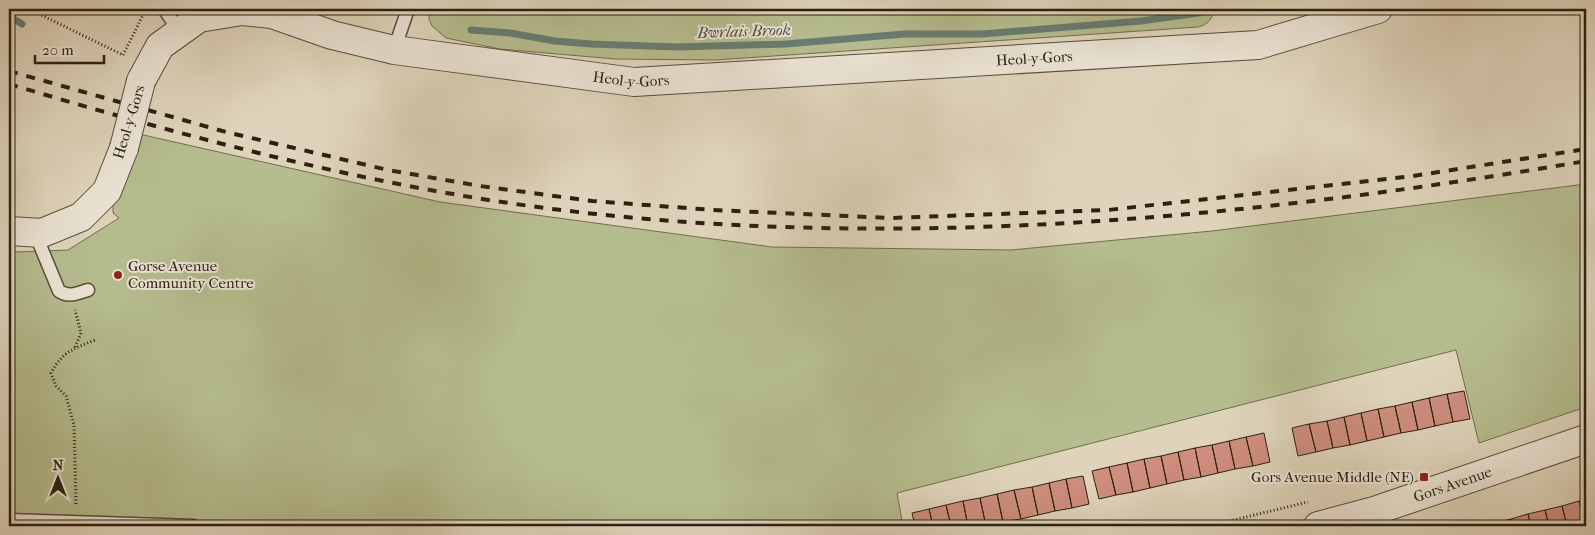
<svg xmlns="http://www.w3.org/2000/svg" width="1595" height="535" font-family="'IM FELL French Canon',serif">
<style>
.green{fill:#b5bc8e;stroke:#706e50}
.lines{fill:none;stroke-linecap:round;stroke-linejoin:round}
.stream{stroke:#697c72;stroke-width:7}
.building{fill:#cf8e7e;stroke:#2b2113}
.service-casing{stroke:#584e3d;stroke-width:15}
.tertiary-casing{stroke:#584e3d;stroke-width:30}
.path{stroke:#2b2113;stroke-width:3;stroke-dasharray:1 2.5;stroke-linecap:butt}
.service{stroke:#eae3d3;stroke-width:12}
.tertiary{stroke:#eae3d3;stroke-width:28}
.rail{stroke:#2b2113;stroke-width:4;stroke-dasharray:9 9;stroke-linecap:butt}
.tertiary-bridge-casing{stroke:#584e3d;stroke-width:30;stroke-linecap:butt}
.tertiary-bridge{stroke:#eae3d3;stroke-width:28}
.poi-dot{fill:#8f2418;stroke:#eae3d3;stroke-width:2}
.labels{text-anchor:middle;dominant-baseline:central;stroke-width:4;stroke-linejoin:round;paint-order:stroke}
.street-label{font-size:15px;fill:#2b2113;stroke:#eae3d3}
.poi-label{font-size:15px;fill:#2b2113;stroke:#eae3d3;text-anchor:start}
.water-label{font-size:16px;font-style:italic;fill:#4a4e42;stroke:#eae3d3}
</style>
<rect width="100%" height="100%" fill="#dfd4bb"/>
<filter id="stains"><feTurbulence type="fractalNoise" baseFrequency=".004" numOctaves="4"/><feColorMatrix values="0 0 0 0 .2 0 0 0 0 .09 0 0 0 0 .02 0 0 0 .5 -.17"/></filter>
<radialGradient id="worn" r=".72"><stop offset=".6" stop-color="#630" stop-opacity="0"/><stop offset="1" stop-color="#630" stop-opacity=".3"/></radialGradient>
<path class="green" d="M429,9H1214C1213,18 1208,25 1198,27L715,60L615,59L500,49L446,38L432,26L429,19Z
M139,134L440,202L772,247L1011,250L1212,231L1586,184V407L1479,443L1456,350L897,493L903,526H9V249L17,252L68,250L119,218L113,213V204Z"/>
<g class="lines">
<path class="stream" d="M9,16L22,24
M471,30L510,33L555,41L591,44L678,47L786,44L904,34H982L1141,21L1227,9"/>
</g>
<path class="building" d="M1464,391L1470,419L1453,422L1447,394Z
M1447,394L1453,422L1435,426L1429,398Z
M1429,398L1435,426L1418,430L1412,402Z
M1412,402L1418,430L1401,433L1395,406Z
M1395,406L1401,433L1384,437L1378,409Z
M1378,409L1384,437L1367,441L1361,413Z
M1361,413L1367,441L1350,445L1344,417Z
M1344,417L1350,445L1333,448L1327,421Z
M1327,421L1333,448L1316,452L1309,424Z
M1309,424L1316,452L1298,456L1292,428Z
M1264,433L1270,462L1253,466L1246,437Z
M1246,437L1253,466L1235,469L1229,441Z
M1229,441L1235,469L1218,473L1212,445Z
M1212,445L1218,473L1201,477L1195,448Z
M1195,448L1201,477L1184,480L1178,452Z
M1178,452L1184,480L1167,484L1161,456Z
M1161,456L1167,484L1150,488L1144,459Z
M1144,459L1150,488L1133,492L1127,463Z
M1127,463L1133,492L1116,495L1109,467Z
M1109,467L1116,495L1099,499L1092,471Z
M1083,476L1089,504L1072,508L1066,479Z
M1066,479L1072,508L1055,511L1049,483Z
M1049,483L1055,511L1038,515L1032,487Z
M1032,487L1038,515L1021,519L1014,490Z
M1014,490L1021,519L1003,522L997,494Z
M997,494L1003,522L986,526L980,498Z
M980,498L986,526H968L963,501Z
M1586,499V526H1585L1579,501Z
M963,501L968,526H951L946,505Z
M1579,501L1585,526H1567L1562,506Z
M946,505L951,526H933L929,509Z
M1562,506L1567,526H1549L1545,510Z
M929,509L933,526H915L912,513Z
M1545,510L1549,526H1531L1528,514Z
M1528,514L1531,526H1513L1511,519Z
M1511,519L1513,526H1495L1494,523Z"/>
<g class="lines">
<g class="service-casing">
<path id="service" d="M164,9L180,32
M394,50L408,9
M35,233L59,291C69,298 77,293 88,290
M9,520L194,526"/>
</g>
<g class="tertiary-casing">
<g id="tertiary">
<path id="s1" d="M141,81L160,46L199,18L242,11L272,14L332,35L394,50L634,82L1258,45L1378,9"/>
<path d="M9,231L42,233L81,217L107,191L124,148"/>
<path id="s2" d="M1318,526L1374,511L1586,439"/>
</g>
</g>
<path class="path" d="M29,9L123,55
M123,55L146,9
M75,347L81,333L75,310
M76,504L74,425L66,396L56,386L51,373C63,351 73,349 95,340
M1209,526L1308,502"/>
<use href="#service" class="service"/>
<use href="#tertiary" class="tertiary"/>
<path class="rail" d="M9,71L226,132L388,170L480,186L592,201L713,210L891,218L1108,210L1413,176L1586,149
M9,84C163,130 317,172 476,198C843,257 1222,223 1586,161"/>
<g class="tertiary-bridge-casing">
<path id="tertiary-bridge" d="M124,148L141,81"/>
</g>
<use href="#tertiary-bridge" class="tertiary-bridge"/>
</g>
<g class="poi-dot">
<circle cx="118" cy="275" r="5"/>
<rect x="1419" y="472" width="10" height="10" rx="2.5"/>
</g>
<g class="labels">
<g class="street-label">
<text stroke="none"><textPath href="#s1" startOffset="932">Heol-y-Gors</textPath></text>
<text stroke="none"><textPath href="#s1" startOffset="528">Heol-y-Gors</textPath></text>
<text transform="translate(129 122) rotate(-73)">Heol-y-Gors</text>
<text stroke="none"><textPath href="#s2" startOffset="141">Gors Avenue</textPath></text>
</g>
<g class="poi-label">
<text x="128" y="266">Gorse Avenue<tspan x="128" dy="17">Community Centre</tspan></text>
<text x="1414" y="477" text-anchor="end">Gors Avenue Middle (NE)</text>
</g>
<g class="water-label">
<text transform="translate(744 31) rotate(-2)">Bwrlais Brook</text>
</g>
</g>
<rect width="1595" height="535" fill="none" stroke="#dfd4bb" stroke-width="30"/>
<rect x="10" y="10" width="1575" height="515" fill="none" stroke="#2b2113" stroke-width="2.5"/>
<rect x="15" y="15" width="1565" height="505" fill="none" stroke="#2b2113"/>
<g transform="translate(58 478)" stroke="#eae3d3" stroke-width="4" paint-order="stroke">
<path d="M0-4L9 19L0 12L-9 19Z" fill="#2b2113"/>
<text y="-8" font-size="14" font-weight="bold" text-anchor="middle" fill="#2b2113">N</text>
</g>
<path d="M35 55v8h69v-8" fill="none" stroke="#2b2113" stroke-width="2.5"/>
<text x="42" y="55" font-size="15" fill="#2b2113" stroke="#eae3d3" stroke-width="4" paint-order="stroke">20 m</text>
<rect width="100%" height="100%" filter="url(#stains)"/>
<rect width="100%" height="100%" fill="url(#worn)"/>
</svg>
